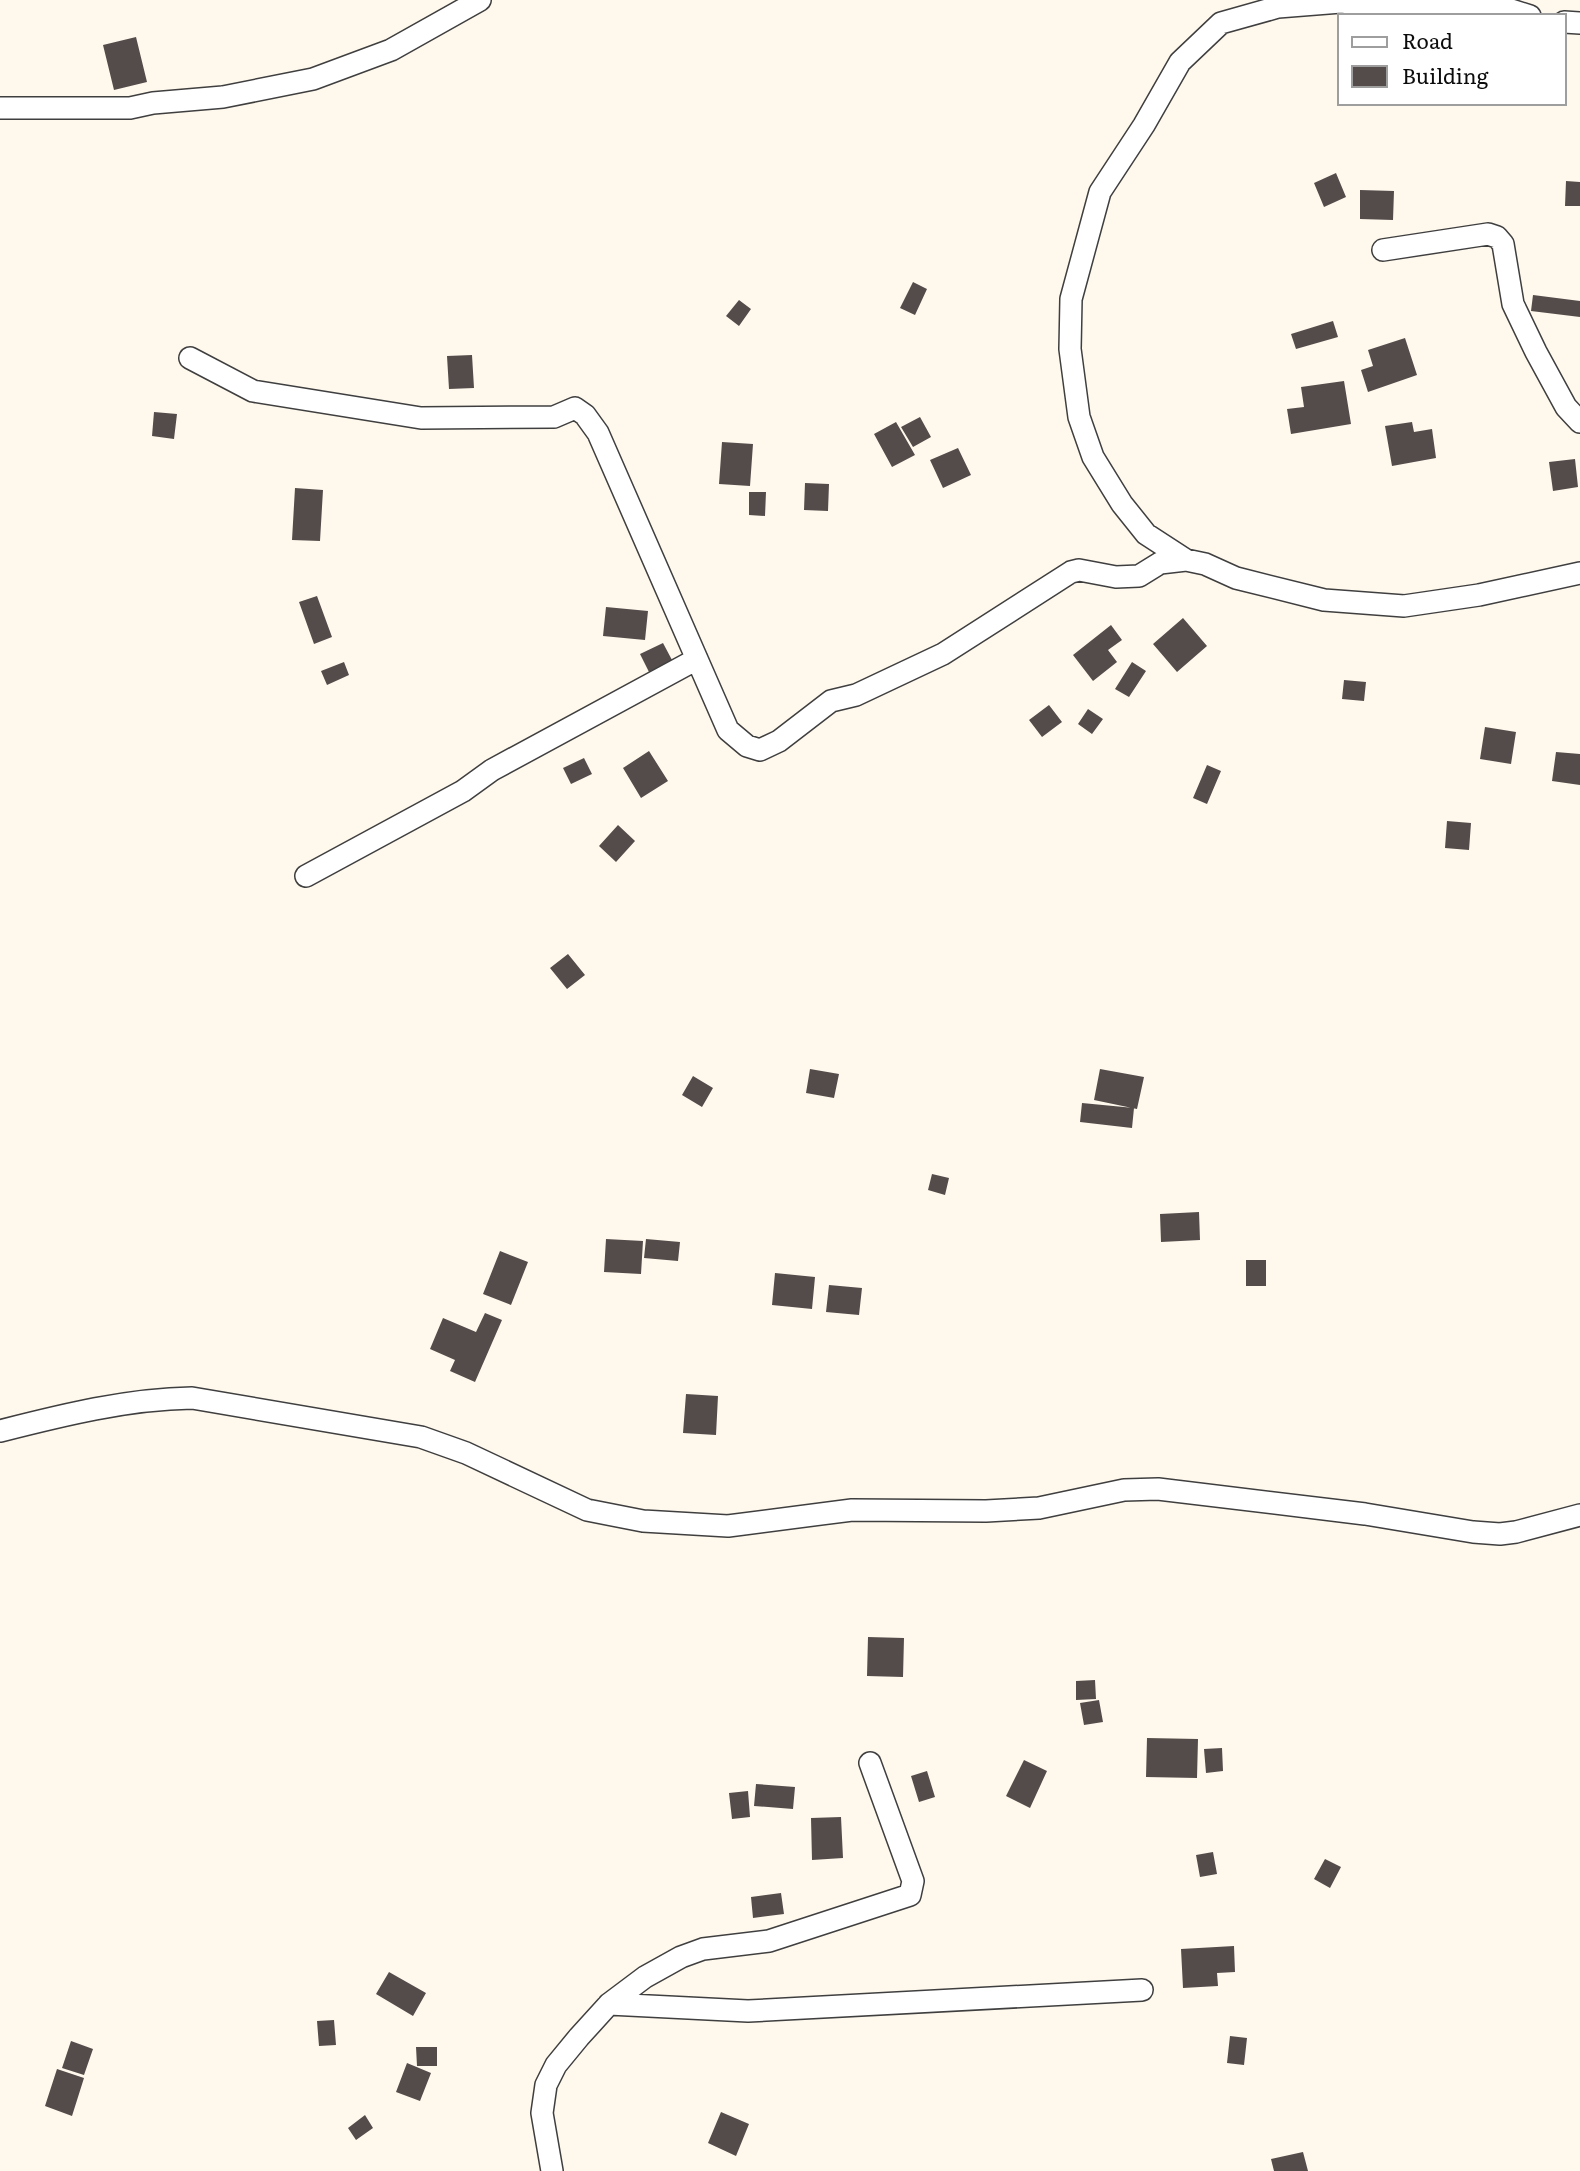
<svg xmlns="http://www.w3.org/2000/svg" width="1580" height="2171" font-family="Literata,serif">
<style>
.building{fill:#544c4a}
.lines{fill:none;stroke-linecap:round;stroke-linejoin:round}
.street-casing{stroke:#3f3f3f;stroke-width:24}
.street{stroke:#fff;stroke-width:21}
</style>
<rect width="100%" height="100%" fill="#fef8ed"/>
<path class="building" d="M136,37L147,82L114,90L103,45Z
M1336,173L1346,197L1324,207L1314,183Z
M1566,181L1580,182V206H1565Z
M1360,190L1394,191L1393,220L1360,219Z
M913,282L927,289L915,315L900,308Z
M1533,295L1580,301V317L1531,311Z
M739,300L751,309L739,326L726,316Z
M1333,321L1338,337L1296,349L1291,334Z
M1405,338L1417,375L1368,392L1361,370L1373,366L1368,350Z
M472,355L474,388L449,389L447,356Z
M1344,381L1351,424L1291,434L1287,409L1304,407L1301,387Z
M154,412L177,414L174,439L152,436Z
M920,417L931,437L913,447L901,427Z
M896,422L915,455L892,467L874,434Z
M1412,422L1414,432L1432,429L1436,458L1392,466L1385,426Z
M722,442L753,444L750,486L719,484Z
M958,448L971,475L943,488L930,460Z
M1575,459L1578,487L1553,491L1549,462Z
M805,483L829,484L828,511L804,510Z
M295,488L323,490L320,541L292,540Z
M749,492H766L765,516L749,515Z
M317,596L332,637L314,644L299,602Z
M606,607L648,611L645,640L603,636Z
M1183,618L1207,646L1177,672L1153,644Z
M1111,625L1122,640L1108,650L1117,662L1093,681L1073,655Z
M663,643L672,660L649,672L640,654Z
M344,662L349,675L327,685L321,671Z
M1132,662L1146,671L1129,697L1115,689Z
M1344,680L1366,682L1364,701L1342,699Z
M1049,705L1062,722L1042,737L1029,720Z
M1088,709L1103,719L1092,734L1078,724Z
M1485,727L1516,732L1511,764L1480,759Z
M649,751L668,781L641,798L623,768Z
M1556,752L1580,754V785L1552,781Z
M584,758L592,774L571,784L563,768Z
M1207,765L1221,771L1207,804L1193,798Z
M1447,821L1471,823L1469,850L1445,848Z
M618,825L635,841L616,862L599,846Z
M568,954L585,975L567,989L550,968Z
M810,1069L839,1074L834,1098L806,1093Z
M1100,1069L1144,1077L1137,1109L1094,1100Z
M693,1076L713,1088L702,1107L682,1095Z
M1082,1103L1134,1108L1132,1128L1080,1122Z
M932,1174L949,1178L945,1195L928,1190Z
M1199,1212L1200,1240L1161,1242L1160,1214Z
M606,1239L643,1241L641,1274L604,1272Z
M646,1239L680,1242L678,1261L644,1258Z
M500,1251L528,1262L511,1305L483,1294Z
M1246,1260H1266V1286H1246Z
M775,1273L815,1277L812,1309L772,1305Z
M829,1285L862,1288L859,1315L826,1312Z
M485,1313L502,1320L475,1382L450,1371L455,1360L430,1349L443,1318L476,1332Z
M686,1394L718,1396L716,1435L683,1433Z
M868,1637L904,1638L903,1677L867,1676Z
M1095,1680L1096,1699L1076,1700V1681Z
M1099,1700L1103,1722L1084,1725L1080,1703Z
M1147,1738L1198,1739L1197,1778L1146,1777Z
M1222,1748L1223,1771L1206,1773L1204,1749Z
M1024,1760L1047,1771L1030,1808L1006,1796Z
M927,1771L935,1797L919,1802L911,1776Z
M756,1784L795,1787L793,1809L754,1806Z
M748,1791L750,1817L732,1819L729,1793Z
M841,1817L843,1858L812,1860L811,1818Z
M1213,1852L1217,1874L1200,1877L1196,1855Z
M1325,1859L1341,1867L1330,1888L1314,1879Z
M781,1893L784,1914L753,1918L751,1897Z
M1234,1946L1235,1972L1217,1973L1218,1986L1183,1988L1181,1949Z
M389,1972L426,1993L413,2016L376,1994Z
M334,2020L336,2045L319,2046L317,2021Z
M1230,2036L1247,2038L1244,2065L1227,2063Z
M71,2041L93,2049L84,2075L62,2068Z
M416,2047H437V2066H417Z
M407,2063L431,2073L420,2101L396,2092Z
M57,2069L84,2078L72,2116L45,2106Z
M721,2112L749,2124L736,2156L708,2143Z
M365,2115L373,2128L356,2140L348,2128Z
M1303,2152L1308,2171H1274L1271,2159Z"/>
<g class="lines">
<g class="street-casing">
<path id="street" d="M1564,22L1580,23
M0,108H130L153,103L223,97L313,79L391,50L480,0
M1383,250L1488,234L1497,237L1503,244L1513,304L1536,352L1566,407L1580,422
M190,358L253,391L421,418L554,417L575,408L585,415L598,433L728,730L747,746L760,750L779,741L831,701L856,695L943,654L1071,572L1079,570L1116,577L1139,576L1160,563L1186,560L1205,564L1236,578L1324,600L1404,606L1479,595L1580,573
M1186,560L1146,534L1122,504L1093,457L1079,417L1070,349L1071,299L1100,192L1144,125L1180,62L1221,23L1278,7L1341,2L1399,8L1511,10L1530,16
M306,876L463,791L492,770L697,659
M0,1431C63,1415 127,1399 192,1398L421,1437L466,1453L587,1510L643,1521L728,1526L852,1510L986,1511L1039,1508L1124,1490L1158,1489L1365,1514L1473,1532L1500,1534L1516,1532L1580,1515
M609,2004L748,2011L1142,1990
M552,2171L542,2113L546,2085L556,2065L579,2037L609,2004L645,1977L681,1957L703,1949L769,1941L910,1895L913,1881L870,1763"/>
</g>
<use href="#street" class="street"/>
</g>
<rect x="1338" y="14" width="228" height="91" fill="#ffffff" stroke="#9e9e9e" stroke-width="2"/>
<rect x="1352" y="37" width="35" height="10" fill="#ffffff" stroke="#9e9e9e" stroke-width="2"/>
<text x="1402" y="49" font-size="21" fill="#0c0c0c">Road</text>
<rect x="1352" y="66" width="35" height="21" fill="#544c4a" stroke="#9e9e9e" stroke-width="2"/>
<text x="1402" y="84" font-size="21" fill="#0c0c0c">Building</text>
</svg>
